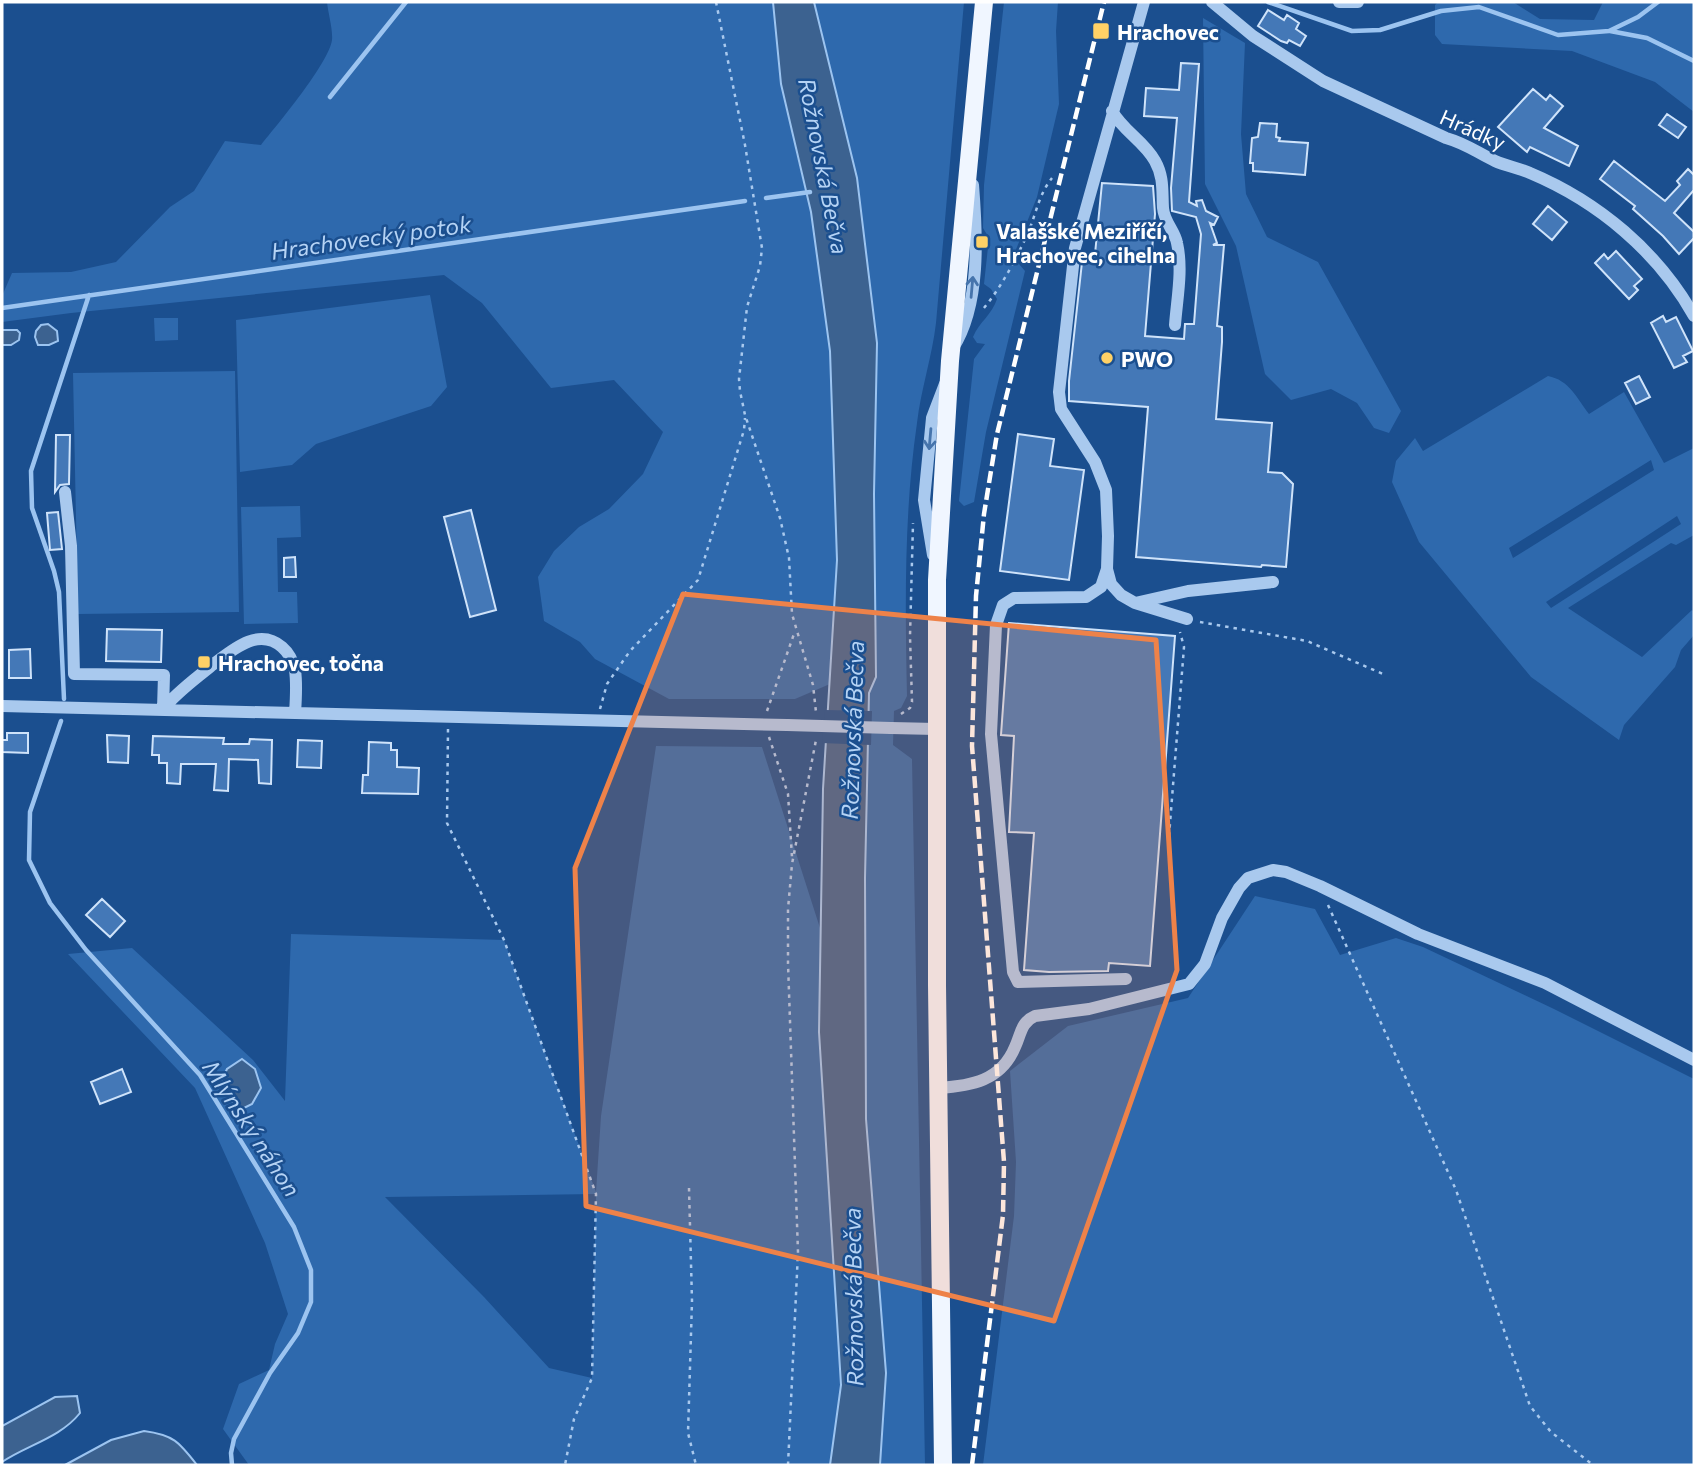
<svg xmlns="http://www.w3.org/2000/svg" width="1696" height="1467" font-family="Commissioner,sans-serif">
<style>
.green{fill:#2e69ad;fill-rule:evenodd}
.water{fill:#3c6290;stroke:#9cc4f0;stroke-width:2}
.pier{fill:#1b4f8f}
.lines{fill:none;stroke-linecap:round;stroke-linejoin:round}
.stream{stroke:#9cc4f0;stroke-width:4.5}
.building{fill:#4478b7;stroke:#cfe3fa;stroke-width:2}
.path{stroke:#a9c9ee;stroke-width:2.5;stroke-dasharray:3.5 5;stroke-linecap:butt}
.minor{stroke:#a9c9ee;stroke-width:12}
.major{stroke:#f0f6ff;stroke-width:18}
.rail{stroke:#fff;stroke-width:4.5;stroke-dasharray:12 5;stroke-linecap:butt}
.minor-bridge{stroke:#a9c9ee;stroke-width:12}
.oneway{stroke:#4674ac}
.marked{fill:#ee8249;fill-opacity:0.2;stroke:#ee8249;stroke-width:5;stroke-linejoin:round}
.poi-dot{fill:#ffd166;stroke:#1b4f8f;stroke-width:2.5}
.labels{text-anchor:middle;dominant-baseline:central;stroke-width:5;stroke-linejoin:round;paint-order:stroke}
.poi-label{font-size:21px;font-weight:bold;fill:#fff;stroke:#1b4f8f;text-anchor:start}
.street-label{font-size:21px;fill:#fff;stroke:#1b4f8f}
.water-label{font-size:23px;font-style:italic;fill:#b5d3f5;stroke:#1b4f8f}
</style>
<rect width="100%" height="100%" fill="#1b4f8f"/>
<path class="green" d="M327,2H773L796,152L811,212L830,351L837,560L830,684L795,699H669L595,659L580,642L544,621L538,577L554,551L579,527L609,509L643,474L663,432L614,380L551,388L482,303L444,275L71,313L2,322V296L12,273L71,272L116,262L170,207L194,191L225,141L261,145C277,125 329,63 332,40C333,29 328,13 327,2Z
M814,2H964L936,323C932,357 921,389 917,423C904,512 905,605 907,696L901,708L894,711L893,745L912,759L925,1465H880L886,1373L866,1119L865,878L869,693L876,676L874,494L877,343L857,178Z
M1004,2H1058L1056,31L1059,104L1037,197L1013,257L1025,271L986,432L974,502L964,506L959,501L974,359L985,344L977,343L973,337C979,322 992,315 997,299L991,289L984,284L989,238L983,228L984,185Z
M1438,2H1513L1540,19L1594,20L1603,2H1694V112L1655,82L1572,51L1442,44L1435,35V5Z
M1203,18L1245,43L1241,134L1246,194L1267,237L1318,262L1401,411L1389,433L1374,428L1357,403L1331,389L1291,400L1265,374L1236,246L1205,184Z
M430,295L447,387L431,406L316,444L292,465L240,472L236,320Z
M154,318H178V340L155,341Z
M235,371L239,612L78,614L73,373Z
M1548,376C1569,380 1577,398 1589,414L1624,392L1664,463L1694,448V535L1676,545L1671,543L1568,608L1642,657L1692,610L1694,612V635L1681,650L1675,667L1624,725L1619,740L1531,677L1419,542L1392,482L1396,461L1415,438L1423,451ZM1651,460L1654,470L1513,558L1509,548ZM1677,516L1681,524L1551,608L1546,602Z
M300,506L301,537L277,538L278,592H297L298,623L244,624L241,507Z
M656,746L762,747L820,928L819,1032L841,1385L830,1465H249L223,1429L239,1384L269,1370L275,1344L288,1314L265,1243L195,1088L68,954L132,948L253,1060L285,1101L291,934L504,940L596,1192L601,1116ZM596,1194L592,1378L549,1368L484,1297L385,1197Z
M1255,896L1315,909L1340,955L1396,938L1423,947L1554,1009L1694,1079V1465H983L1014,1216L1016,1162L1010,1071L1068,1026L1188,998Z"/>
<path class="water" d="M773,2H814L857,178L877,343L874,494L876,677L869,693L865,878L866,1119L886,1373L880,1465H830L841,1385L819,1032L823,789L837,560L830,351L811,212L781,84Z
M48,324L57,331L58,341L49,345H38L35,337L36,331L41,325Z
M2,330H17L20,333L19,340L11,345H2Z
M242,1059L255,1069L261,1088L252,1104L240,1110L229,1098L221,1082L227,1069Z
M77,1396L80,1413C60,1438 27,1445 2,1462V1426L55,1397Z
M144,1431C174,1435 179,1442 197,1465H65L111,1440Z"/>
<path class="pier" d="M825,710L872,711L871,745L822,743Z"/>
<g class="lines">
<path class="stream" d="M1268,2L1352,31L1380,30L1441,11L1479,7L1558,35L1609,31L1638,17L1658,2
M1610,31L1647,38L1694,61
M330,97L406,2
M766,198L810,192
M2,308L745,201
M64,699L59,592L54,571L32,508L31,471L89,295
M61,721L30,812L29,860L50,903L86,950L200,1075L294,1227L311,1270V1302L298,1333L270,1373L234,1439L231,1453L232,1465"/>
</g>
<path class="building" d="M1268,10L1284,20L1287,15L1299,23L1296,29L1306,36L1300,46L1289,40L1287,43L1281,41L1258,26Z
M1181,63L1199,64L1189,202L1197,206L1196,201L1202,200L1206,211L1218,217L1214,225L1210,223L1217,243L1213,245H1224L1217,326L1222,327V342L1216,419L1272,423L1268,472L1282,473L1293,484L1286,567L1262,565L1261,567L1136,557L1148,407L1069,401V381L1083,253L1095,254L1102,183L1153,186L1155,214L1145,336L1184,339L1185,324H1194L1201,234L1196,217L1172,211L1171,188L1177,118L1144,116L1146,88L1179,90Z
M1533,89L1546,100L1550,95L1563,106L1544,128L1578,146L1569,166L1530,147L1527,152L1498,127Z
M1667,114L1686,127L1678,138L1659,125Z
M1260,123L1277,124L1276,137L1280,138L1279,141L1308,143L1305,175L1253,171V163H1250L1252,138L1258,137Z
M1614,161L1665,201L1680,185L1677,181L1688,169L1694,175V190L1674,213L1694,232V238L1679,254L1663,236L1633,209L1635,206L1600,179Z
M1548,206L1567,222L1552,240L1533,224Z
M1616,251L1642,279L1634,286L1638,290L1629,299L1595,263L1604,254L1608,259Z
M1663,316L1666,322L1676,317L1693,351L1683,356L1687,362L1674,368L1651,323Z
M1639,376L1650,397L1636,404L1625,383Z
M1018,434L1054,439L1050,466L1084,470L1069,580L1000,571Z
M56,435H70L69,484L60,485L55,492Z
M471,510L496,610L470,617L444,517Z
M58,512L62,549L50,550L47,513Z
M295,557L296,577H284V558Z
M1009,623L1175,636L1150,966L1109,963L1108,971L1049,972L1024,970L1034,833L1009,832L1014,736L1001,735Z
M107,629L162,630L161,662L106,661Z
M30,649L31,678H9V650Z
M7,733H28V753L2,752V740H7Z
M107,735L129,736L128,763L108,762Z
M153,736L224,738L223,744H249L250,739L272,740L271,784L259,783L258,760L229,759L228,791L214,790L216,764H181L180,784L167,783V763H159V755H152Z
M298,740L322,741L321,768L297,767Z
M369,742L391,743V750H397V767L419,768L418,794L362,793L363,775H368Z
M102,899L125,921L110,937L86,915Z
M122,1069L131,1092L100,1104L91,1082Z"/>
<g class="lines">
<path class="path" d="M716,2L745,145L762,248L760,266L747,307L739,379L740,391L745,415L780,518L789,558L792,614L813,685L816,712
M984,308C1002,286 1016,259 1028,233C1036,214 1039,194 1052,178
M1200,622L1307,641L1383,674
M600,709L607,684L630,651L698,580L744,430L745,418
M767,711L795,631
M901,714L910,708L912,702L910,636L913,523
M448,729L447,823L504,940L596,1194L592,1378L574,1419L565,1465
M769,737L788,794L792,857
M1169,836L1184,647L1180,632
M1328,905L1456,1190L1530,1406L1551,1432L1593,1465
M689,1188L692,1301L688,1433L696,1465
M788,1465L798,1252L788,963V909L792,864L816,740"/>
<path class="minor" d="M1144,2L1075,248L1059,392L1061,409L1095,462L1106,490L1108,536L1107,569L1111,584L1121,595L1135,603L1187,619
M1212,2L1253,36L1323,81L1446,138C1467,144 1476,152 1495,161C1506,166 1519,168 1530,173C1599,202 1658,252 1694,316
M1339,2H1358
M1112,111C1123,131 1144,141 1155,161C1164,177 1162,191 1163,208C1164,222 1175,231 1177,243C1183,270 1177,298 1175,325
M953,348C981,304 977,235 973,185
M65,492L71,546L74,674L164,675L163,709
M933,555L924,500L932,418L945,384
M1107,569L1101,587L1086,597L1014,598L1003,605L996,625L991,734L1013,972L1018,982L1126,979
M1135,603L1188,591L1273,582
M2,706L787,725
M163,709C177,692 194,680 211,666C231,651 258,626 282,647C289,653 293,661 295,670C297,684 296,699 295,713
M891,728L936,729
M938,1088C971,1086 1001,1081 1015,1047C1021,1034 1021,1022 1035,1016L1089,1009L1189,984L1205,964L1222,918L1239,888L1248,878L1273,870L1286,872L1320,886L1418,934L1545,983L1694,1060"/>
<path class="major" d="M943,1465L937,985V580L950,361L984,2"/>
<path class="rail" d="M972,1465L1003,1215L1004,1162L972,746L976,596L984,514L997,434L1104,2"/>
<path class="minor-bridge" d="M787,725L891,728"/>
</g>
<defs><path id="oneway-shaft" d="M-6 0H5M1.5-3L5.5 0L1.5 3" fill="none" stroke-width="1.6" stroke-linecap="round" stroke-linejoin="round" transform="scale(1.75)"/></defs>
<g class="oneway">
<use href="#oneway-shaft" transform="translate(972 287) rotate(-85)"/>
<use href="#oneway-shaft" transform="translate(930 439) rotate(95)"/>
</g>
<path class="marked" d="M683,594L1156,640L1177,970L1054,1321L586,1206L575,868Z"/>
<g class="poi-dot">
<rect x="1092" y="22" width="18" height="18" rx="3.5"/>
<rect x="975" y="235" width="14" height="14" rx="3.5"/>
<circle cx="1107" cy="358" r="7"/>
<rect x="197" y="655" width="14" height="14" rx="3.5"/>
</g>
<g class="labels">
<g class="poi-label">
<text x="1117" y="31">Hrachovec</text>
<text x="996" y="230">Valašské Meziříčí,<tspan x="996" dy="24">Hrachovec, cihelna</tspan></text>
<text x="1121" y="358">PWO</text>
<text x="218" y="662">Hrachovec, točna</text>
</g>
<g class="street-label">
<text transform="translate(1473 129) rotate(24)">Hrádky</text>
</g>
<g class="water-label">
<text transform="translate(824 166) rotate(79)">Rožnovská Bečva</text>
<text transform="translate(371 237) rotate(-8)">Hrachovecký potok</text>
<text transform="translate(852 730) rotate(-88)">Rožnovská Bečva</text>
<text transform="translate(252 1128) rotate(57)">Mlýnský náhon</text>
<text transform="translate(853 1297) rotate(-91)">Rožnovská Bečva</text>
</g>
</g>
<rect width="1696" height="1467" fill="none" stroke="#ffffff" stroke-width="7"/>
</svg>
